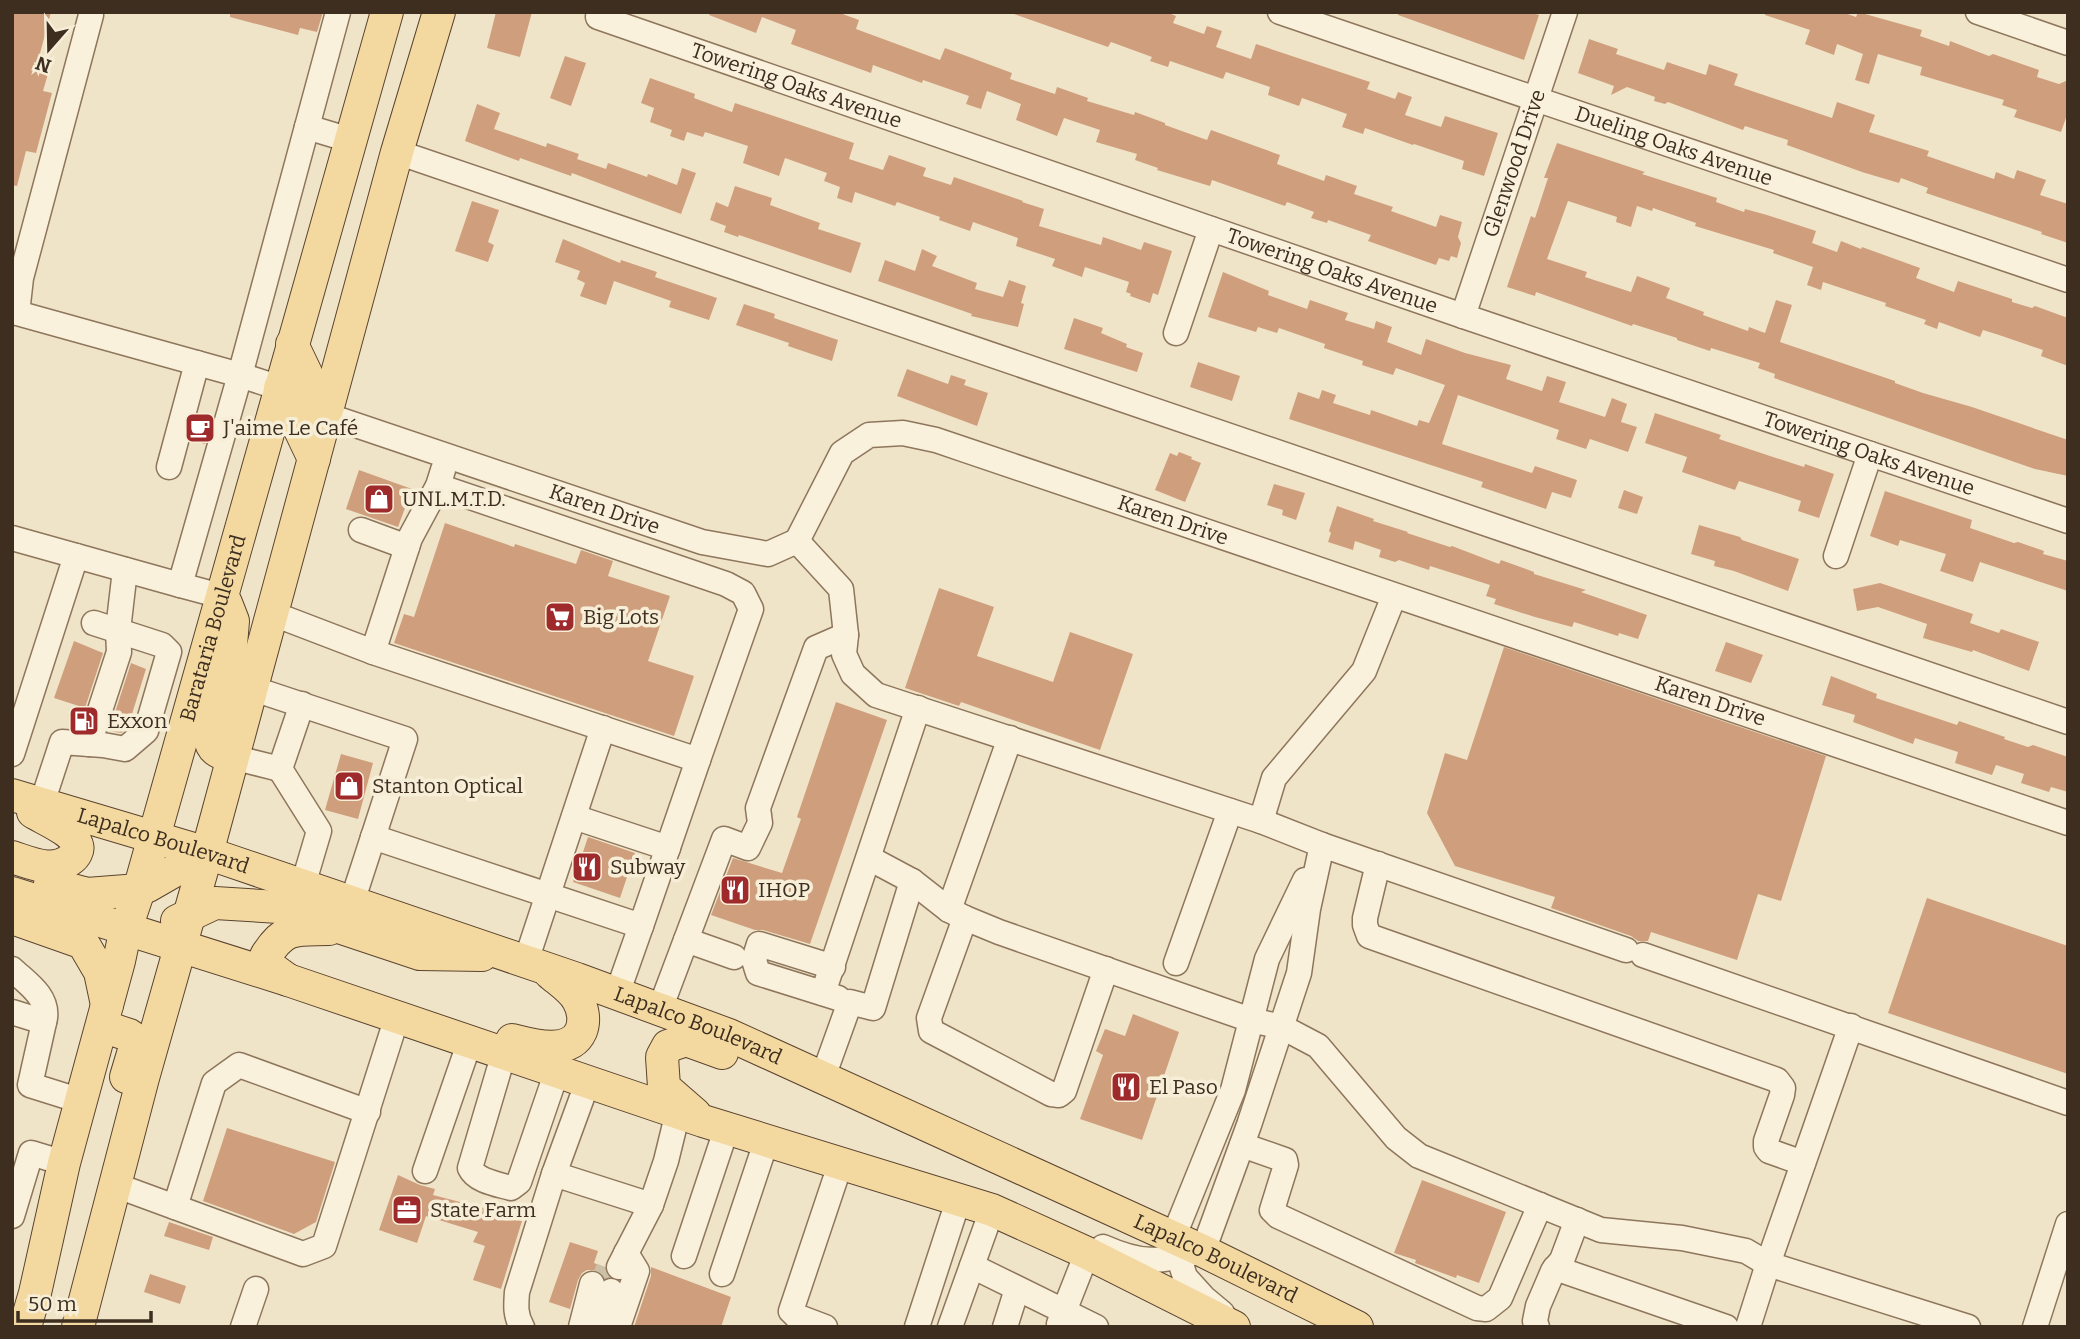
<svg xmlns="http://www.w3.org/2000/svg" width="2080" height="1339" font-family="Bitter,serif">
<rect width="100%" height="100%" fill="#f0e4c8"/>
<g fill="#cf9f7d">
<path d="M12 12H51L39 57 52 60 43 91 52 93 36 153 26 151 17 186 12 185Z"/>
<path d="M230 12H323L317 32 300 28 298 35 230 17Z"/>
<path d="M496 12H532L520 57 487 48Z"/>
<path d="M710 12H837L859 20 856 29 940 60 945 48 1012 73 1010 79 1055 94 1057 87 1088 98 1087 101 1134 115 1135 112 1165 123V125L1207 140 1211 130 1280 155 1277 164 1324 181 1326 175 1357 186 1354 194 1393 207 1391 211 1436 227 1440 215 1462 222 1458 237 1461 243 1457 258 1451 256 1449 261 1439 258 1436 265 1368 241 1371 235 1328 220 1327 223 1311 218 1314 212 1287 202 1285 206 1212 180 1210 186 1157 170 1158 168 1135 160 1137 154 1096 142 1100 130 1064 118 1057 136 1016 120 1021 104 987 91 981 109 966 104 969 96 923 80 922 83 873 65 871 73 791 44 796 30 762 17 756 33 709 15Z"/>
<path d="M1014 12H1166L1176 16 1173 23 1204 34 1207 26 1222 31 1216 47 1251 59 1256 44 1370 82 1367 89 1395 99 1398 92 1412 97 1405 115 1441 127 1445 116 1498 133 1484 176 1462 169 1464 161 1414 144 1413 145 1365 128 1363 134 1342 127 1347 114 1302 98 1299 106 1268 95 1270 87 1226 72 1223 79 1170 61 1168 67 1150 61 1152 57 1111 42 1108 47 1014 14Z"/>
<path d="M1399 12H1530L1539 15 1524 60 1398 15Z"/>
<path d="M1765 12H1842L1856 17 1858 12 1922 30 1920 36 1949 46 1950 41 1989 56 1993 54 2039 70 2037 77 2059 84 2068 80V112L2061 132 2014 117 2017 110 2002 105 2004 100 1920 75 1922 67 1878 54 1869 84 1855 80 1863 54 1837 44 1834 55 1805 44 1810 30 1765 15Z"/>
<path d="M1589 39 1618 49 1616 54 1664 70 1667 62 1706 75 1709 64 1738 74 1734 85 1832 118 1837 102 1875 115 1869 132 1929 151 1927 156 1994 179 1996 172 2014 179 2017 170 2046 180 2040 195 2068 204V243L2041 234 2042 232 1926 193 1928 188 1901 178 1899 183 1862 172 1787 145 1788 140 1745 126 1743 130 1668 102 1665 104 1654 101 1655 97 1627 87 1611 95 1614 86 1578 73Z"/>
<path d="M565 56 586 63 571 106 550 98Z"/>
<path d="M650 78 695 94 694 98 732 112 735 103 854 143 849 159 883 170 889 155 926 168 923 176 951 185 954 177 1023 201 1022 202 1044 209 1039 226 1101 245 1103 237 1141 250 1144 242 1172 251 1158 295 1153 293 1150 303 1130 296 1131 294 1126 292 1129 282 1085 267 1082 277 1052 266 1055 259 1016 246 1018 238 973 222 970 231 939 220 940 217 897 202 895 206 855 192 852 203 837 198 840 187 824 181 827 173 785 158 779 176 743 163 748 146 705 132 703 137 687 132 684 141 670 136 672 130 650 122 654 108 641 103Z"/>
<path d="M477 104 500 113 494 129 546 147 547 143 579 154 577 159 606 169 608 163 647 177 648 174 677 185 682 168 696 173 681 214 572 173 571 176 520 158 519 161 465 141Z"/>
<path d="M1557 143 1645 172 1642 174 1717 198 1716 202 1744 212 1745 209 1767 215 1816 231 1812 243 1837 252 1841 241 1861 249 1862 247 1920 268 1916 278 1954 292 1958 281 2012 299V302L2032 308 2035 306 2068 318V366L2041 356 2043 350 1999 335 1983 330 1980 337 1939 322 1937 329 1924 324 1926 320 1885 306 1886 303 1823 282 1821 290 1807 285 1813 267 1773 253 1774 250 1695 226 1696 223 1653 208 1652 211 1637 206 1631 227 1616 222 1617 217 1568 201 1547 259 1587 272 1585 277 1631 292 1637 276 1670 288 1666 298 1704 312 1703 315 1748 331 1749 327 1765 333 1776 300 1792 305 1780 342 1895 381V383L1923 393 1972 407 2068 440V476L2035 469 1774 378 1775 374 1758 368 1760 363 1711 348 1710 351 1677 340V338L1633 324 1632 326 1536 292 1535 296 1507 287 1531 216 1535 218 1548 178H1544Z"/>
<path d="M735 186 772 198 770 205 820 223 818 229 861 243 851 273 739 235 738 237 724 232 726 226 710 220 716 202 728 207Z"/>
<path d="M472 201 499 210 488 242 494 245 488 262 455 251Z"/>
<path d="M563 239 620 263 621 260 657 272 655 277 717 298 709 320 669 307 671 301 614 281 606 305 580 296 585 283 577 279 580 271 555 262Z"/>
<path d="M922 249 937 256 932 266 977 283 975 289 1003 297 1009 280 1026 286 1021 303 1024 304 1018 327 971 316 972 314 878 281 885 260 915 271Z"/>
<path d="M1223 272 1269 291 1268 295 1307 309 1310 300 1348 313 1345 320 1374 329 1376 321 1392 327 1387 342 1421 355 1426 339 1465 353 1511 365 1506 379 1542 391 1547 376 1566 382 1559 402 1605 417 1612 398 1627 404 1621 422 1637 427 1628 452 1590 439 1586 449 1556 439 1559 430 1458 395 1442 444 1532 473 1535 466 1577 480 1571 498 1552 492 1546 509 1481 487 1483 482 1289 419 1298 392 1319 399 1322 390 1336 395 1333 403 1370 415 1371 410 1417 426 1419 420 1429 423 1445 385 1396 368 1393 375 1362 365 1363 361 1324 348 1325 344 1279 328 1277 333 1258 327 1256 332 1208 317Z"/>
<path d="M744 304 775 314 774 318 838 340 832 361 788 346 789 343 736 325Z"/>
<path d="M1074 318 1103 328 1101 333 1127 344 1126 347 1143 353 1137 372 1064 349Z"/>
<path d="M1198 362 1240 376 1232 401 1190 387Z"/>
<path d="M907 369 948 384 951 375 966 380 964 385 988 393 977 426 897 396Z"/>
<path d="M1655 413 1721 435 1719 439 1770 456 1804 467 1805 464 1834 474 1819 518 1798 511 1801 501 1780 494 1739 481 1735 490 1682 472 1687 457 1645 443Z"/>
<path d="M198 415 212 419 205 444 192 440Z"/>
<path d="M1179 452 1192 457 1191 459 1201 463 1185 502 1155 490 1170 453 1177 456Z"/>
<path d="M359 470 412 489 398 527 346 509Z"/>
<path d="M1274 484 1305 493 1296 520 1282 515 1283 510 1267 505Z"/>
<path d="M1624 490 1643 497 1637 514 1618 508Z"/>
<path d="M1885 491 1972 520 1970 528 2014 543 2018 542 2044 551 2043 554 2068 561V591L1980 562 1973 582 1940 571 1946 554 1900 540 1898 546 1870 536Z"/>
<path d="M1337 506 1374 519 1373 521 1408 532 1407 533 1450 547 1452 546 1499 564 1501 560 1534 572V574L1586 590 1581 592 1647 615 1638 639 1619 633 1618 636 1574 622 1572 627 1535 617 1494 604 1496 599 1486 596 1490 585 1430 566 1429 570 1399 560 1395 562 1379 557 1381 550 1355 541 1353 550 1328 542 1331 533 1329 531Z"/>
<path d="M445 523 514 547 515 544 576 564 581 550 613 561 608 576 670 596 648 661 694 676 674 736 394 643 404 614 414 617Z"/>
<path d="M1699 525 1740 537 1742 540 1799 559 1788 591 1734 571 1714 566 1715 561 1691 554Z"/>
<path d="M1880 583 1973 614 1970 623 1999 633 2001 629 2039 642 2029 671 1973 650 1972 652 1923 638 1927 624 1878 607 1857 611 1853 589Z"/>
<path d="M939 588 994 607 977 656 1053 682 1070 632 1133 654 1100 750 961 702 959 706 905 688Z"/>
<path d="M74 641 103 653 85 708 54 698Z"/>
<path d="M1726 642 1763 655 1751 683 1715 671Z"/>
<path d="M1504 647 1826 756 1781 901 1758 894 1737 960 1651 932 1648 941H1638L1631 936 1551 908 1555 897 1455 866 1427 813 1445 753 1467 760Z"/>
<path d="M131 663 146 669 128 727 121 733 109 731Z"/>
<path d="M1831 676 1877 694 1876 698 1957 725 1959 721 2005 737 2004 739 2028 747 2033 745 2068 757V792L2051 787 2049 792 2021 783 2024 774 1996 765 1992 775 1955 763 1958 752 1915 738 1913 744 1853 722 1855 715 1822 705Z"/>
<path d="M836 702 887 720 810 944 763 930H755L711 915 733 858 782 873 801 819 797 817Z"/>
<path d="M341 754 373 763 358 819 325 810Z"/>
<path d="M588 837 635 853 620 898 573 882Z"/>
<path d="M1927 898 2068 946V1074L1888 1013Z"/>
<path d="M1133 1014 1179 1032 1142 1140 1080 1119 1103 1055 1096 1051 1105 1029 1125 1036Z"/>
<path d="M227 1128 335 1162 316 1222 294 1234 203 1201Z"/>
<path d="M398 1175 420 1185 435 1189 433 1195 487 1209 522 1221 501 1289 473 1280 485 1246 473 1242 478 1232 426 1216 417 1243 379 1230Z"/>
<path d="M1422 1180 1506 1212 1479 1283 1457 1275 1456 1278 1415 1263 1416 1260 1394 1253Z"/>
<path d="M169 1222 213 1237 209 1250 164 1236Z"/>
<path d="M570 1242 598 1251 594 1263 604 1267 608 1277 605 1278 602 1273 595 1270H587L582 1273 578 1280 570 1309 549 1302Z"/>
<path d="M651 1267 731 1297 721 1327H634L651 1276Z"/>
<path d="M150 1274 186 1286 180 1304 144 1292Z"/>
</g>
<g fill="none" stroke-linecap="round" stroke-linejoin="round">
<path stroke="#ccc0a6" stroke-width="24" stroke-dasharray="24 12" stroke-linecap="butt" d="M601 1287 608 1268"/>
<g stroke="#8d765c" stroke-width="27">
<g id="minor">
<path id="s1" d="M599 12 598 17 1463 316 2068 521"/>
<path id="s2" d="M1280 12 2068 280"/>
<path d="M1978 12 2068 43"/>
<path d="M91 15 21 278 17 313 240 375 280 388"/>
<path d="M307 127 350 140"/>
<path d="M397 152 2068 722"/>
<path id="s3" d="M1463 316 1565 12"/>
<path d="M1176 333 1211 229"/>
<path id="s4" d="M326 415 702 542 768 554 797 541 842 453 869 435 903 433 936 440C1313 568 1691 693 2068 823"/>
<path d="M169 467 197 363"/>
<path d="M361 530 407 547"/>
<path d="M12 538 180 585 240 375 338 12"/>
<path d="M797 541 841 589 846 635 844 654 853 674 876 695 1261 821 1322 845 1626 950"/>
<path d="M1836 556 1870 454"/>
<path d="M180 585 221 596"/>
<path d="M271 613 373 652 410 538 438 486 443 470"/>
<path d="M373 652 698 760 751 609 743 593 726 584 438 486"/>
<path d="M251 688 405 739 352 902"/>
<path d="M302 704 280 769 319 831 303 885"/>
<path d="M89 744 119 652 118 630 125 570"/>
<path d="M12 754 76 556"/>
<path d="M232 757 280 769"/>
<path d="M42 803 62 742 103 745 125 749 146 731 169 652 162 645 94 623"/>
<path d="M574 817 668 848"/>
<path d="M1261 821 1274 778 1364 671 1394 596"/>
<path d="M373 837 641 926 698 760"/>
<path d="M869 858 912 881 949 910 965 918 999 932 1251 1020 1282 1027 1318 1046 1396 1138 1419 1156 1601 1230 1682 1238 1746 1251 1768 1264 1968 1327"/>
<path d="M1378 864 1365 918V925L1369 936 1777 1080 1783 1088 1782 1095 1766 1141V1147L1769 1151 1803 1163"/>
<path d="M949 910 1010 738"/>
<path d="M965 918 929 1018 931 1031 1051 1094 1059 1095 1064 1091 1106 969"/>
<path d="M686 940 734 957"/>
<path d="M1643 955 2068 1103"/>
<path d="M526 961 603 728"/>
<path d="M1176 963 1230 811"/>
<path d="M833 967 759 944 754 960 758 973 838 998"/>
<path d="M12 969C27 983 48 996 45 1018L30 1085 81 1101"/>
<path d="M823 993 918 708"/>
<path d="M617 994 641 926"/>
<path d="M660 1009 724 839 748 848 760 823 758 808 816 648 846 635"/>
<path d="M12 1012 44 1022"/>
<path d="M504 1053 470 1168C476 1181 497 1184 511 1188L519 1182 557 1071"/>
<path d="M823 1077 850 1002 873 1008 912 881"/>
<path d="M588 1081 554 1174 651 1205 666 1161 678 1112"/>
<path d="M1242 1145 1285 1160 1286 1165 1272 1210 1278 1216 1477 1308 1486 1309 1500 1298 1540 1205"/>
<path d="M425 1171 470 1041"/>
<path d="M115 1185 303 1254 324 1246 397 1017"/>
<path d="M175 1207 214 1083 239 1065 368 1112"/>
<path d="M12 1216 31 1153 64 1163"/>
<path d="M1103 1247C1146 1266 1159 1261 1203 1251L1249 1125 1299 973 1308 909 1322 845"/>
<path d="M684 1256 727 1127"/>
<path d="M972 1266 1096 1327"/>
<path d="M619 1267 651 1205"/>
<path d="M1555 1268 1726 1327"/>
<path d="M722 1274 767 1139"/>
<path d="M1222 1313 1204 1298 1185 1277 1173 1238 1233 1090 1267 959 1305 880"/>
<path d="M1059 1324 1087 1253"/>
<path d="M243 1327 256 1289"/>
<path d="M522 1327C515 1315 516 1305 517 1292L554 1174"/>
<path d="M581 1327 592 1284"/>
<path d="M598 1327 611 1291"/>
<path d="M615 1327 620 1321 637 1271 626 1253"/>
<path d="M825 1327 796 1316 791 1311 841 1162"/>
<path d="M917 1327 959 1198 973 1201"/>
<path d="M950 1327 992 1210"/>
<path d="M1005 1327 1017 1289"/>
<path d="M1537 1327 1535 1321 1538 1306 1553 1271 1562 1260 1577 1220"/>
<path d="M1748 1327 1768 1264 1851 1026"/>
<path d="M2035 1327 2068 1224"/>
</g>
</g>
<g stroke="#5b4430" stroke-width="34">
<g id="major">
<path d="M292 344 326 415"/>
<path d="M280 388 314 459"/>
<path d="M226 603 233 621 231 645 210 737C211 751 220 753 232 757"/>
<path id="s5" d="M12 795 207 853 577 979 729 1035 1203 1251 1357 1327"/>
<path d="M12 857C31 863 53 874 71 859 75 856 79 850 77 845 74 831 44 819 33 812"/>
<path d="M50 884 87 894 139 890 148 886 188 863 210 842"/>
<path d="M12 893 288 980 703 1121 992 1210 1087 1253 1234 1327"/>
<path d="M12 918 83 943 100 972 107 1005"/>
<path d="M177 921 215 903 279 907 420 954 482 955"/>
<path d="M288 980 270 967 266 956C285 925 297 930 329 929"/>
<path d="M102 1026 129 1035 135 1039V1047L126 1077"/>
<path d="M512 1040C532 1045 570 1056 581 1031 585 1021 583 1009 578 1000 572 989 559 981 550 973"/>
<path d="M695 1114 664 1087 662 1057 668 1046 686 1040 722 1053"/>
<path id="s6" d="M25 1327 35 1293 64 1163 119 961 126 928 139 890 387 12"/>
<path d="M78 1327 143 1078 210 842 397 152 439 12"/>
</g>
</g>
<use href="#minor" stroke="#faf1dc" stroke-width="24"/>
<use href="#major" stroke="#f3d9a0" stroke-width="32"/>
</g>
<defs>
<g id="cafe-square" transform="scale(1.575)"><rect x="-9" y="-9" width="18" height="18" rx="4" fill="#9e2a2b" stroke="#f7eed8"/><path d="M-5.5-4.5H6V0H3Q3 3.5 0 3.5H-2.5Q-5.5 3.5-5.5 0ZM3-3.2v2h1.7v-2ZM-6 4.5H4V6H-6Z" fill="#fff"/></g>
<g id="shop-square" transform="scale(1.575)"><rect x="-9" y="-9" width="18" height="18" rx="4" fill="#9e2a2b" stroke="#f7eed8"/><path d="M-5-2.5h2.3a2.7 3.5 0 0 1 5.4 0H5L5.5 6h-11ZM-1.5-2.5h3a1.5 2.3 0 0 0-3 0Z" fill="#fff"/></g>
<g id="supermarket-square" transform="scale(1.575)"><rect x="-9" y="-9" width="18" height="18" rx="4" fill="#9e2a2b" stroke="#f7eed8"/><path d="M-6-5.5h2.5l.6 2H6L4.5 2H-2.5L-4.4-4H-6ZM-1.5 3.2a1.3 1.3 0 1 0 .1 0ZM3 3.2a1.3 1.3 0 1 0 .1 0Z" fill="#fff"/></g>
<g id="fuel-square" transform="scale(1.575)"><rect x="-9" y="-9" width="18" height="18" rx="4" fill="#9e2a2b" stroke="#f7eed8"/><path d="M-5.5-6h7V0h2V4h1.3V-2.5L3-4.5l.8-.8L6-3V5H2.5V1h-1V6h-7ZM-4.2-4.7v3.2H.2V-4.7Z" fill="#fff"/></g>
<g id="restaurant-square" transform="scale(1.575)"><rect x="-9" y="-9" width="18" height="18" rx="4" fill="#9e2a2b" stroke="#f7eed8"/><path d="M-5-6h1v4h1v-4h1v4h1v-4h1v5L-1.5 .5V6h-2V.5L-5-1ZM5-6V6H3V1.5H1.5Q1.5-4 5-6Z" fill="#fff"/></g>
<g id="office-square" transform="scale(1.575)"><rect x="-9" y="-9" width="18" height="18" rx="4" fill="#9e2a2b" stroke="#f7eed8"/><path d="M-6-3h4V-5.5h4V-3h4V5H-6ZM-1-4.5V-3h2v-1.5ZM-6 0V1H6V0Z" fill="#fff"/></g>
</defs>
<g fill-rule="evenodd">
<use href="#cafe-square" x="200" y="428"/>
<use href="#shop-square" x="379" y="499"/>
<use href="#supermarket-square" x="560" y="617"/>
<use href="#fuel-square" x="84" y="721"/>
<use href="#shop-square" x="349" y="786"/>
<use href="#restaurant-square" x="587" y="867"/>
<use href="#restaurant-square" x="735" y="890"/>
<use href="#restaurant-square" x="1126" y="1087"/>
<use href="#office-square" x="407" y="1210"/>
</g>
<g text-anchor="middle" stroke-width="7" stroke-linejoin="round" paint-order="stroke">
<g font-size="21" fill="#3d2e20" stroke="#f7eed8">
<text dy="7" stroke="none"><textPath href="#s1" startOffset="215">Towering Oaks Avenue</textPath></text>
<text dy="7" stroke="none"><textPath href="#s2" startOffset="416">Dueling Oaks Avenue</textPath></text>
<text dy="7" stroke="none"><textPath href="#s3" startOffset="161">Glenwood Drive</textPath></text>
<text dy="7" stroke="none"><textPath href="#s1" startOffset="782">Towering Oaks Avenue</textPath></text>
<text dy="7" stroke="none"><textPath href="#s1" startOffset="1349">Towering Oaks Avenue</textPath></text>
<text dy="7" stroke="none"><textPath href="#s4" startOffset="294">Karen Drive</textPath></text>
<text dy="7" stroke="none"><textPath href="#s4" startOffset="945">Karen Drive</textPath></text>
<text dy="7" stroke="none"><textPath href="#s6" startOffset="724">Barataria Boulevard</textPath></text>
<text dy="7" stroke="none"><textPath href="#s4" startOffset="1512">Karen Drive</textPath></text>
<text dy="7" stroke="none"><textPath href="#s5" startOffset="158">Lapalco Boulevard</textPath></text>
<text dy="7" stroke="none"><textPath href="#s5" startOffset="724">Lapalco Boulevard</textPath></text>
<text dy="7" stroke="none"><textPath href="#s5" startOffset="1292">Lapalco Boulevard</textPath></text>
</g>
<g font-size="21" fill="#3d2e20" stroke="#f7eed8" text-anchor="start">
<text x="223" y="435">J'aime Le Café</text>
<text x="402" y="506">UNL.M.T.D.</text>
<text x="583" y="624">Big Lots</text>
<text x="107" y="728">Exxon</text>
<text x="372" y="793">Stanton Optical</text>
<text x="610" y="874">Subway</text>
<text x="758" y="897">IHOP</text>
<text x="1149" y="1094">El Paso</text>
<text x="430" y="1217">State Farm</text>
</g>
</g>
<rect width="2080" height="1339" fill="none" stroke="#3d2e20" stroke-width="28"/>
<g transform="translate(49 49) rotate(200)" stroke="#f7eed8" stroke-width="5" paint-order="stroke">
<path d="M0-5L12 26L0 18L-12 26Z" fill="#3d2e20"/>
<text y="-10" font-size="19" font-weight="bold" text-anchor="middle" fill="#3d2e20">N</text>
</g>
<path d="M18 1311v10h133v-10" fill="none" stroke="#3d2e20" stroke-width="3.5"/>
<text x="28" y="1311" font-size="21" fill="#3d2e20" stroke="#f7eed8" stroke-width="5" paint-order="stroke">50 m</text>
</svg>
